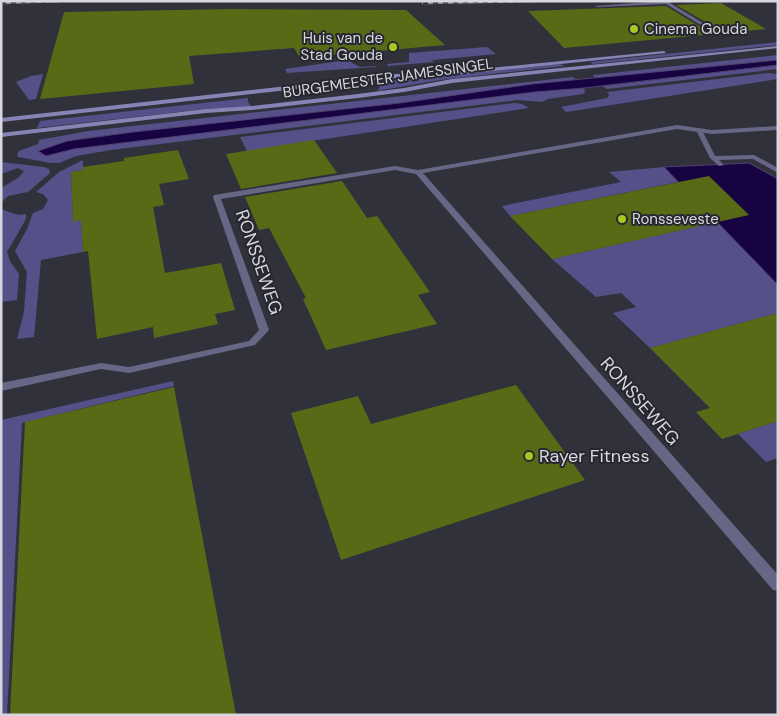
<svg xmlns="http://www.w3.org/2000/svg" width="779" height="716" font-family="'DM Sans',sans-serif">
<rect width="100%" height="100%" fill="#31313b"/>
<g fill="#565089">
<path d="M778 42V45L593 64 590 62Z"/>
<path d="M487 47 496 54 432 60 434 62 388 66 387 64 409 62V53Z"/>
<path d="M778 55V60L595 78 593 75Z"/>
<path d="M347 60 360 67 375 66 376 67 287 73 285 69Z"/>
<path d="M560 64 564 66 440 80 377 91 380 87 374 81 429 78Z"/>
<path d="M778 65V69L607 89 602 86Z"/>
<path d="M768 73 777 74 778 79 566 112 561 107 607 98 609 95 607 92Z"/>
<path d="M43 74 36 99 29 100 16 82 31 76Z"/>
<path d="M573 77 577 80 532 84 400 103 84 138 67 141 38 151 46 156 74 149 535 92 584 88 585 92 583 94 548 99 542 102 518 100 111 150 76 156 59 163H51L18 157 17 154 19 151 38 144 39 140 88 131Z"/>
<path d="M248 98V102L252 107 205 109 37 128 40 121Z"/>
<path d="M515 103 522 104 529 108 272 147 248 153 240 137Z"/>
<path d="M83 160V170L71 172 73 221 81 220 83 252 41 260 34 337 17 339 24 312 27 272 15 251 27 229 33 213 43 209 48 200 43 194 36 192 59 172Z"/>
<path d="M1 162 44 167 49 169 50 173 28 192 8 196 1 203V188L18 178 24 171 18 168 1 174Z"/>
<path d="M664 167 678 182 510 216 502 206 621 182 609 172Z"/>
<path d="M1 209 18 215 26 214V219L7 252 10 261 19 274 17 300 1 302Z"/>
<path d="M717 222 778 284V313L650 348 613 313 636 307 621 293 596 297 552 259Z"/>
<path d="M173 381 174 386 22 423 7 715H1V420Z"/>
<path d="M778 421V458L766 462 738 434Z"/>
</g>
<g fill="#170242" stroke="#514270">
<path d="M778 60V65L584 88 535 92 74 149 46 156 38 151 67 141 133 132 400 103 532 84Z"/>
<path d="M749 163 778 179V285L664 167Z"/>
</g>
<g fill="#596a17">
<path d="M721 3 766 29 564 48 528 11 666 6 704 29 710 27 709 24 676 5Z"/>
<path d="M232 9 406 10 445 45 300 58 294 48 189 56 194 84 40 99 64 12Z"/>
<path d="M314 140 337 173 241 189 226 154Z"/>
<path d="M178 150 189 179 159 184 164 205 153 207 165 273 221 263 235 310 215 314 218 324 154 338 153 327 97 339 88 251 83 252 81 220 73 222 71 172 83 170V167L124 161V158Z"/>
<path d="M709 176 749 215 552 259 510 216Z"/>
<path d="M342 181 367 218 377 216 430 292 418 295 437 324 326 350 303 299 306 298 269 228 259 230 245 197Z"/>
<path d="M778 313V421L722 439 696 412 710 408 650 348Z"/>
<path d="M516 385 585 480 341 560 291 413 358 396 371 424Z"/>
<path d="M174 387 236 715H10L25 422Z"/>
</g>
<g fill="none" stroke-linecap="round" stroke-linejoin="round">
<path fill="#686685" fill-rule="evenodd" d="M663 1H678L670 3 708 26 704 27 666 4 597 7 595 6Z"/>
<path fill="#686685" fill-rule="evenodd" d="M699 128 702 130 715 156 754 155 778 168V173L753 159 719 160 724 165 719 166 710 158 696 130Z"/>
<path fill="#686685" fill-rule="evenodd" d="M677 125 712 130 778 126V130L712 134 677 129 423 173 778 575V591L773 590 416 174 395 170 221 199 269 330 255 345 129 373 101 369 1 391V383L101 363 129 367 249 341 259 330 213 197 214 195 395 166 418 170Z"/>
<g fill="#8783b4" fill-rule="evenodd">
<path d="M778 46V48L452 83 404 92 358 98 252 110 206 113 1 137V133L206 109 252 106 358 94 404 88 452 79Z"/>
<path d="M664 51 666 53 427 78H396L1 122V118L396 74H427Z"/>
</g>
<g stroke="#929299" stroke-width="2.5">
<g id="rail">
<path d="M1 3 59 1"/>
<path d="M423 3 536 1"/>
</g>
</g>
<use href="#rail" stroke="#272731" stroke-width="2" stroke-dasharray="5" stroke-linecap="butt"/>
</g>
<g fill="#a7c81f" stroke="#272731" stroke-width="2">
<circle cx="634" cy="29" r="5"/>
<circle cx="393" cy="47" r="5"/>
<circle cx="622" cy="219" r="5"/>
<circle cx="529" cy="456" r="5"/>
</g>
<g text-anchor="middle" stroke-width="4" stroke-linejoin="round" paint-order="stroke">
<g font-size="15" fill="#d7d7dd" stroke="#272731" text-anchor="start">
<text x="644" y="34">Cinema Gouda</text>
<text x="383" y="43" text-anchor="end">Huis van de<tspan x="383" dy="17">Stad Gouda</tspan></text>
<text x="632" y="224">Ronsseveste</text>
</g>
<g font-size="15" fill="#d7d7dd" stroke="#272731">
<text transform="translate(388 78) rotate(-8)" y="5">BURGEMEESTER JAMESSINGEL</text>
</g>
<g font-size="18" fill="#d7d7dd" stroke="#272731">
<text transform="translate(259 262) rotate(71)" y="6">RONSSEWEG</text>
<text transform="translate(640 401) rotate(49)" y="6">RONSSEWEG</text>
</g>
<g font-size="18" fill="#d7d7dd" stroke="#272731" text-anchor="start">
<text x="539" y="462">Rayer Fitness</text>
</g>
</g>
<rect width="779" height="716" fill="none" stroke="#d7d7dd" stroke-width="5"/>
</svg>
